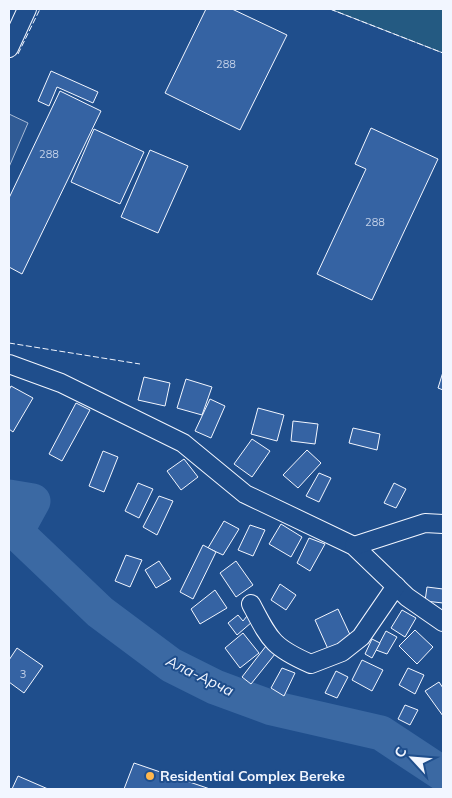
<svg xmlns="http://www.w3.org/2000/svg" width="452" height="798" font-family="Mulish,sans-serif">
<rect width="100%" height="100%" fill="#1f4e8c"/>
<path fill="#245a82" stroke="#a8bbd7" d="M330 9H443V53Z"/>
<path fill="#305b95" stroke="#a8bbd7" d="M9 114 28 123 9 167Z"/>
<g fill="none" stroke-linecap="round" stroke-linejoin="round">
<path stroke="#3b69a3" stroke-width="35" d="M9 497 33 501 16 532 100 612 171 665 215 687 272 708 381 733 443 774"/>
</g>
<g fill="#3563a3" stroke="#f2f6ff">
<path d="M206 9H232L287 35 240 130 165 93Z"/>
<path d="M51 71 98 92 93 103 57 87 49 106 38 101Z"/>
<path d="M60 91 101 111 22 274 9 267V198Z"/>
<path d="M371 128 438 159 372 300 317 274 366 169 355 164Z"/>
<path d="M94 129 144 152 120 204 71 182Z"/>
<path d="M150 150 188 166 158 233 121 217Z"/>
<path d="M443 372V390L438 388Z"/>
<path d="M144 377 170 383 165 406 138 400Z"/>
<path d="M186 379 212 387 202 415 177 408Z"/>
<path d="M11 386 33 398 13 432 9 429V390Z"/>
<path d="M210 399 225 406 211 438 195 431Z"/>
<path d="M76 403 90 410 62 461 49 454Z"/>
<path d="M258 408 284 415 277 441 251 434Z"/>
<path d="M293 421 318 424 315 444 291 441Z"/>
<path d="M353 428 380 434 377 450 349 443Z"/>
<path d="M252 439 270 451 252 477 234 464Z"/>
<path d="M307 450 321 463 298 488 283 475Z"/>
<path d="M103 451 118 457 104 492 89 486Z"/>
<path d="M184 459 198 477 181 490 167 471Z"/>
<path d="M319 473 331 478 319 502 306 496Z"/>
<path d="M138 483 153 489 139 518 125 511Z"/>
<path d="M394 483 406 489 396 508 384 503Z"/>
<path d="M159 496 173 501 157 535 143 527Z"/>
<path d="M224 521 239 529 223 555 208 548Z"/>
<path d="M281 524 302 537 291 557 269 544Z"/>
<path d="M250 525 265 530 253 556 238 550Z"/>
<path d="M309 538 325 544 310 571 297 563Z"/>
<path d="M203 545 216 552 193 599 180 592Z"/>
<path d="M126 555 142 560 130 587 115 581Z"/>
<path d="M159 561 171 579 156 588 145 570Z"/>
<path d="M236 561 253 585 236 597 220 573Z"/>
<path d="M280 584 296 595 286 610 271 600Z"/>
<path d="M427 587 443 589V603L425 601Z"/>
<path d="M215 590 227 608 200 624 191 609Z"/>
<path d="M338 609 352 639 328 649 315 620Z"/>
<path d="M402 610 416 618 405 637 391 628Z"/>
<path d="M238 615 243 621 247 616 252 622 237 635 228 623Z"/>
<path d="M415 630 433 647 417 664 399 646Z"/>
<path d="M386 631 397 637 387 654 376 650Z"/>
<path d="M243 633 259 653 240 668 225 648Z"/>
<path d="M372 639 380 643 372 658 365 654Z"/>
<path d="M266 646 275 654 251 684 242 677Z"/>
<path d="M17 648 43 666 24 693 9 682V660Z"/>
<path d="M362 660 383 670 372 691 352 680Z"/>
<path d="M282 668 295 673 284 696 271 688Z"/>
<path d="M408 668 424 675 415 694 399 685Z"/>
<path d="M336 671 348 677 337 698 325 693Z"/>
<path d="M439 682 443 688V716L425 691Z"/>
<path d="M405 705 418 710 410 725 398 719Z"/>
<path d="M134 763 210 789H124Z"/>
<path d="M18 776 48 789H12Z"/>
</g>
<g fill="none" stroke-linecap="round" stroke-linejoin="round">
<g stroke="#f2f6ff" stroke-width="20">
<g id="minor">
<path d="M9 48 27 9"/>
<path d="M9 364 61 383 183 443 245 494 354 546 407 597 443 622"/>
<path d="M354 546 425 523 443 524"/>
<path d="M251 604C270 640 272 647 311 664L342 652 361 637 396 586"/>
</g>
</g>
<use href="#minor" stroke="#1f4e8c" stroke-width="18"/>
<g stroke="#f2f6ff" stroke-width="1" stroke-dasharray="6 2.5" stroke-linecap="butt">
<path d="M330 9 443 53"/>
<path d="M18 54 40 9"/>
<path d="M9 343 140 364"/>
</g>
</g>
<circle fill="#ffb74d" stroke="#1f4e8c" stroke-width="2" cx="150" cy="776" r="5"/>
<g text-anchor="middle" stroke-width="4" stroke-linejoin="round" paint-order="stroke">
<g font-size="11" fill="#c3d1e8">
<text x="226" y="68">288</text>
<text x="49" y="158">288</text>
<text x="375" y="226">288</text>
<text x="23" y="678">3</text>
</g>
<g font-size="14" font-weight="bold" fill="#f2f6ff" stroke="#1f4e8c" text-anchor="start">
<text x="160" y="781">Residential Complex Bereke</text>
</g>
<g font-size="15" font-style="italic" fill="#f2f6ff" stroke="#1f4e8c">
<text transform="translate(200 676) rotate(26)" y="5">Ала-Арча</text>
</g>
</g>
<rect width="452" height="798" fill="none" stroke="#f2f6ff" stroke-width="20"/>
<g transform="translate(412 758) rotate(296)" stroke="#1f4e8c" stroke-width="4" paint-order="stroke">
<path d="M0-4L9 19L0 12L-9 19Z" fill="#f2f6ff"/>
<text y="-8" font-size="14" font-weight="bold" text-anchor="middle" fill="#f2f6ff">С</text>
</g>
</svg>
